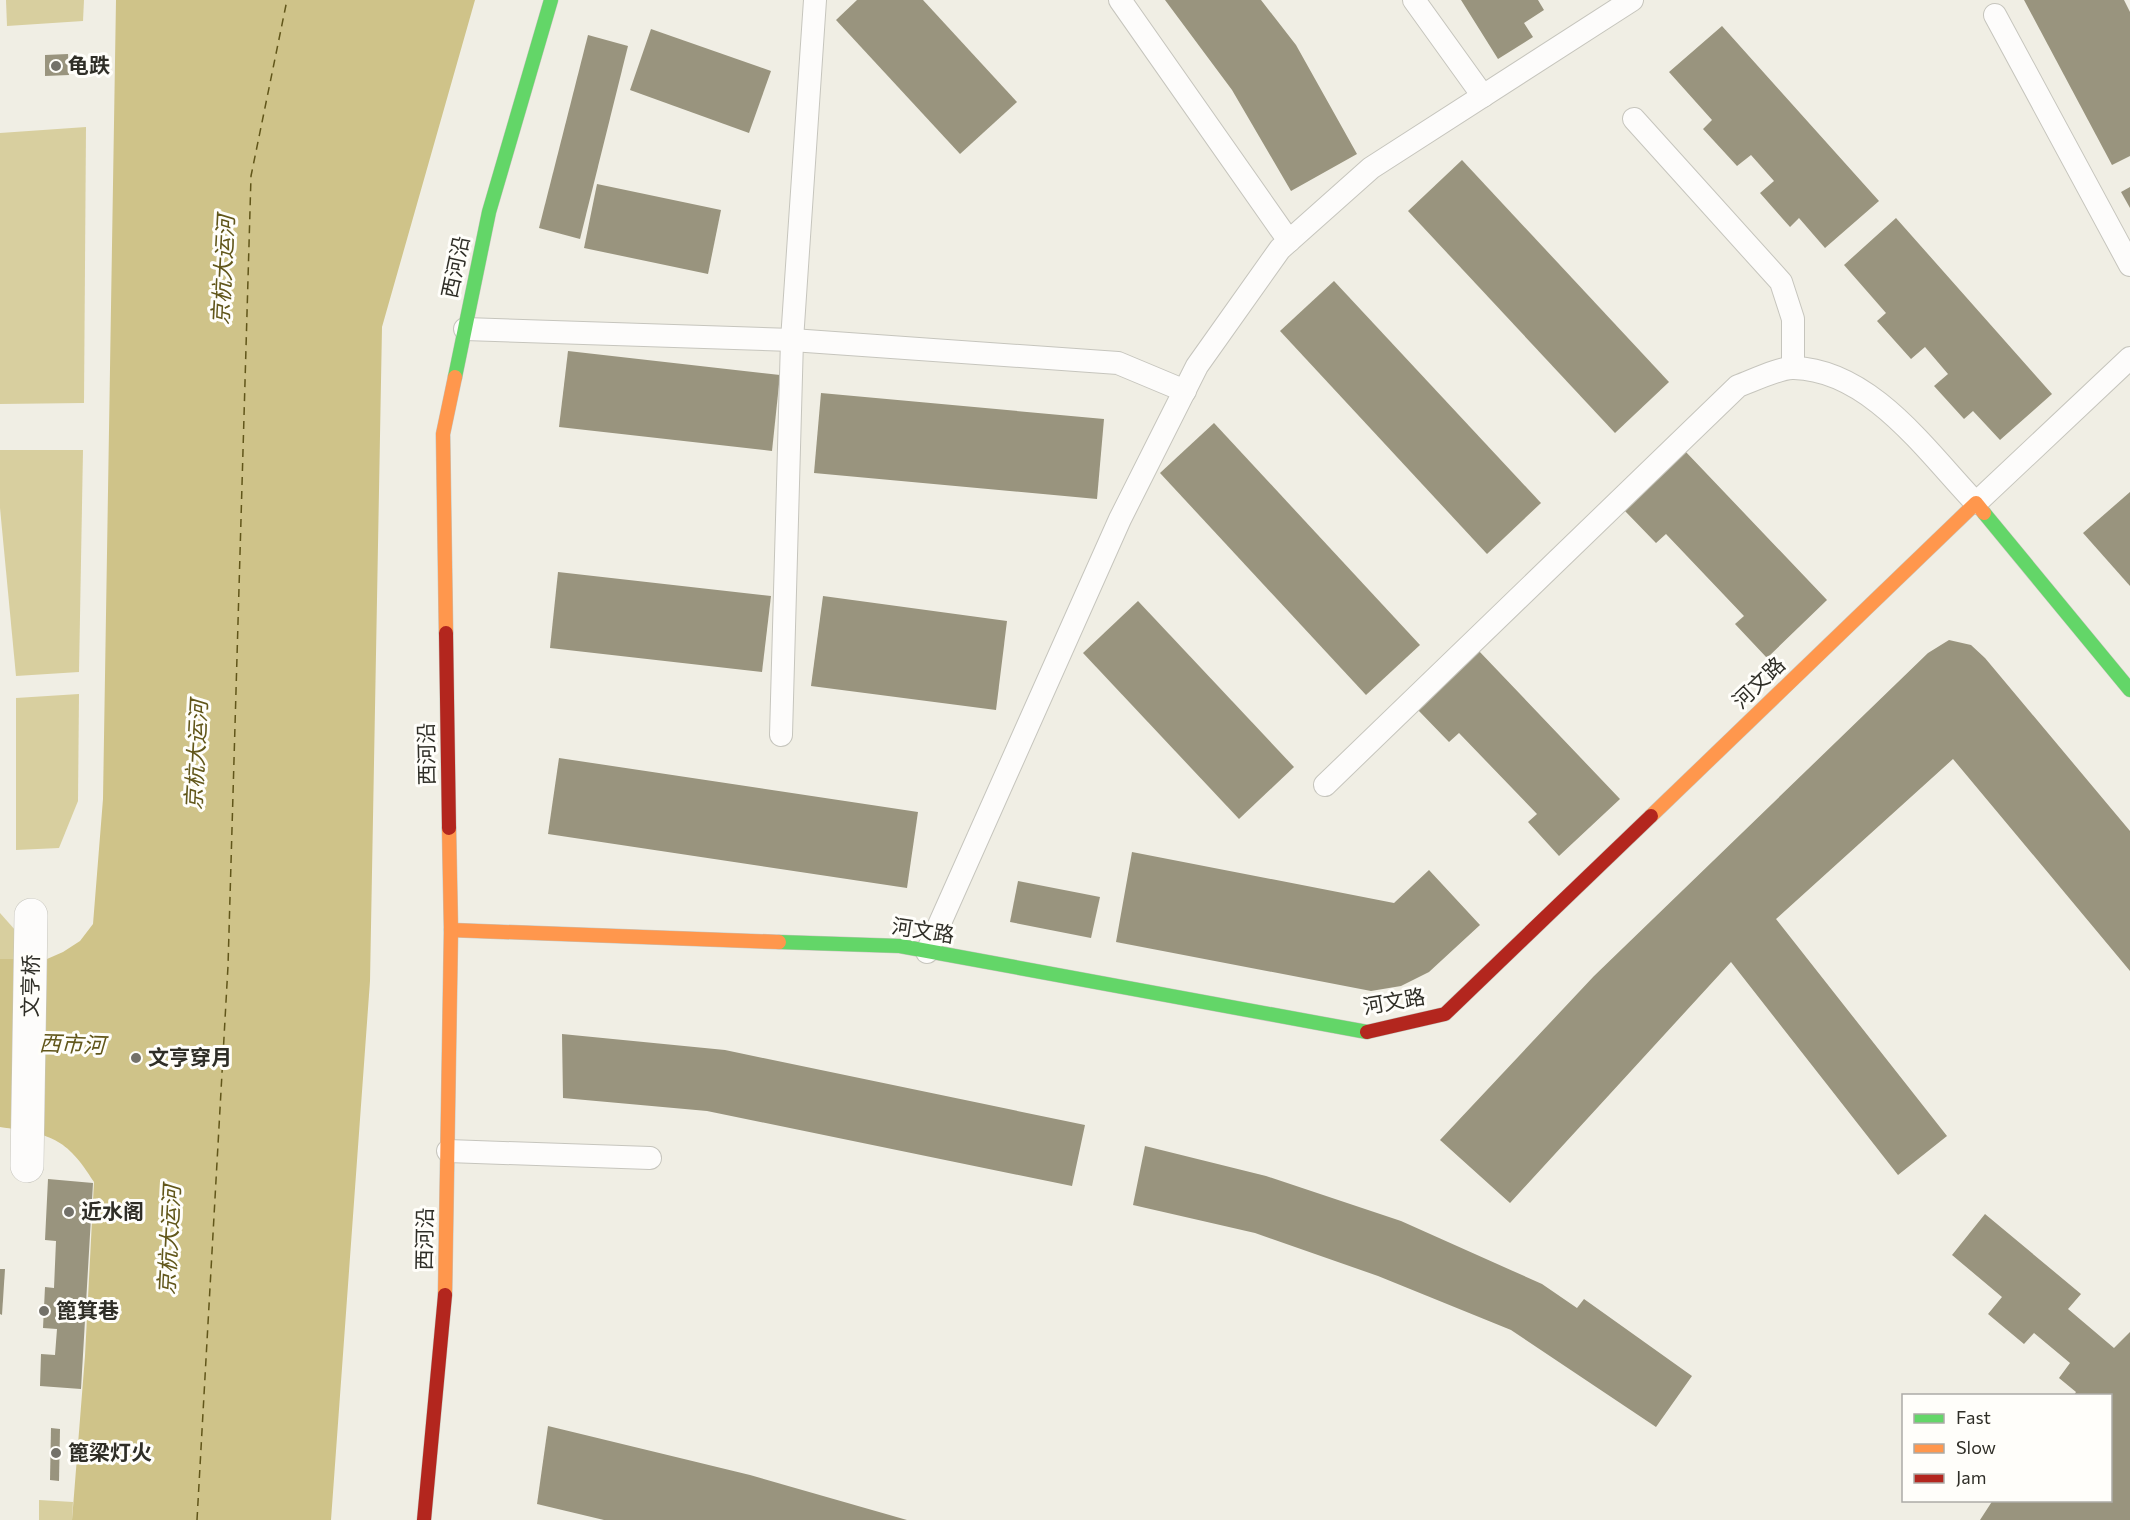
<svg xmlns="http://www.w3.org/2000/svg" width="2130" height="1520" font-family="Commissioner,'Noto Sans SC',sans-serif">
<rect width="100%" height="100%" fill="#f0eee4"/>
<g fill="#d8cf9f">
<path d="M6 0H84L83 21 7 26Z"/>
<path d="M86 127 84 403 0 404V133Z"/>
<path d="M0 450H83L79 672 16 676 0 508Z"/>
<path d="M79 694 78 801 59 848 16 850V698Z"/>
<path d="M0 913 16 931 17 959H0Z"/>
<path d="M39 1500 73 1502 72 1520H39Z"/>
</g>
<path fill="#cfc389" d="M116 0H475L382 327 370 981 331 1520H72L85 1356 94 1182C66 1137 50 1134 0 1127V959H47L63 952 80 941 93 924 103 799Z"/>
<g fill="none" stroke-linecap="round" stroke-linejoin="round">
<path stroke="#61561a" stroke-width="1.5" stroke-dasharray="8 6" stroke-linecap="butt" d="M197 1520 228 966 251 176 287 0"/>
</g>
<g fill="#99947e">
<path d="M857 0H923L1017 102 960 154 836 20Z"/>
<path d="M1165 0H1261L1296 45 1357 154 1291 191 1232 90Z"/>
<path d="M1461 0H1538L1544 10 1524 23 1533 37 1498 59Z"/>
<path d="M2024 0H2124L2130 12V156L2112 165Z"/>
<path d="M1722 26 1879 201 1825 248 1799 218 1790 227 1760 193 1774 181 1751 155 1737 166 1703 129 1712 120 1669 72Z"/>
<path d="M651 29 771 71 749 133 630 90Z"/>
<path d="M588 35 628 46 580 239 539 228Z"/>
<path d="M68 54 69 75 45 76V55Z"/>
<path d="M1462 160 1669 382 1615 433 1408 211Z"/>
<path d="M597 184 721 210 708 274 584 248Z"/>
<path d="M2130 187V208L2121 192Z"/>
<path d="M1896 218 2052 394 2000 440 1973 411 1964 419 1934 386 1948 374 1925 347 1911 359 1877 321 1886 313 1844 265Z"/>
<path d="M1334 281 1541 503 1487 554 1280 331Z"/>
<path d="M568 351 780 375 772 451 559 427Z"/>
<path d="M821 393 1104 419 1097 499 814 473Z"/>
<path d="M1214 423 1420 645 1366 695 1160 473Z"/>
<path d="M1685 451 1827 600 1767 658 1735 624 1744 616 1666 534 1656 543 1624 510Z"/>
<path d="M2130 492V586L2083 533Z"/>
<path d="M558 572 771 596 762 672 550 648Z"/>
<path d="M823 596 1007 621 996 710 811 686Z"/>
<path d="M1138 601 1294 767 1239 819 1083 653Z"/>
<path d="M1949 640 1971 645 1985 658 2130 831V971L1953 759 1776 919 1947 1136 1898 1175 1731 962 1510 1203 1440 1140 1594 976 1928 653Z"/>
<path d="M1478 650 1620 799 1559 856 1528 822 1537 814 1459 733 1449 742 1417 709Z"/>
<path d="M559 758 918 812 907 888 548 834Z"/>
<path d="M1132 852 1394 903 1429 870 1480 925 1429 972 1401 986 1371 991 1116 942Z"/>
<path d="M1018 881 1100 897 1091 938 1010 922Z"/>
<path d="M562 1034 725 1050 1085 1125 1072 1186 707 1111 563 1098Z"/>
<path d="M1145 1146 1266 1176 1401 1221 1542 1284 1577 1308 1584 1299 1692 1376 1656 1427 1511 1330 1378 1276 1255 1233 1133 1205Z"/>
<path d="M48 1179 93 1183 81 1389 40 1386 41 1354 55 1355 57 1329 43 1328 45 1287 54 1288 56 1241 45 1240Z"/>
<path d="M1985 1214 2081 1294 2068 1309 2114 1348 2130 1332V1520H1980L1993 1500H2110V1395H2074L2076 1392 2059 1378 2070 1363 2034 1333 2024 1344 1988 1314 2002 1297 1952 1255Z"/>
<path d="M0 1269H5L2 1315 0 1314Z"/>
<path d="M548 1426 750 1475 907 1520H604L537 1504Z"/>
<path d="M51 1428 60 1429 59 1481 50 1480Z"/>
</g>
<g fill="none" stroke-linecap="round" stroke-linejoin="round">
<g stroke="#c6c5bd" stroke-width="24">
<g id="lane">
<path d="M1120 0 1289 241"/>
<path d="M1414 0 1483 96"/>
<path d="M1995 15 2130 265"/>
<path d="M1634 119 1781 282 1793 319V367"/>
<path d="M465 329 792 340 1118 363 1185 391"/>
<path d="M781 735 792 340 815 0"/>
<path d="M1325 785 1738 386C1752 381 1781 367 1794 368 1871 370 1927 452 1976 503L2130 358"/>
<path d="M927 952 1120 519 1197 366 1280 249 1371 168 1632 0"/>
<path d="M448 1151 650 1158"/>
</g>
</g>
<g stroke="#c6c5bd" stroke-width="34">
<path id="street" d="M27 1166 31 915"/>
</g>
<g stroke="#c6c5bd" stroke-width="15">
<g id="fast">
<path d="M455 377 489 212 551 0"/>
<path d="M1984 513 2130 690"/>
<path d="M779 942 900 946 1367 1032"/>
</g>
</g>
<g stroke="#c6c5bd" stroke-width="15">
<g id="slow">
<path d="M446 633 443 434 455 377"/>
<path d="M1651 816 1976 503 1984 513"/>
<path d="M451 930 779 942"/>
<path d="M445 1295 451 930 449 828"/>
</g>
</g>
<g stroke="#c6c5bd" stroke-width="15">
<g id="jam">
<path d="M446 633 449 828"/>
<path d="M1367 1032 1445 1014 1651 816"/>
<path d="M424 1520 445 1295"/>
</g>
</g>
<use href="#lane" stroke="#fdfcfb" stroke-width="22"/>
<use href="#street" stroke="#fdfcfb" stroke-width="33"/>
<use href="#fast" stroke="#63d668" stroke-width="14"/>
<use href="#slow" stroke="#ff974d" stroke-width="14"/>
<use href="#jam" stroke="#b3261e" stroke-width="14"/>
</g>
<g fill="#737169" stroke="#fffefa" stroke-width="2">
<circle cx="56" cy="66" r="6"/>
<circle cx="136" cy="1058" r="6"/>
<circle cx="69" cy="1212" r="6"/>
<circle cx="44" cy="1311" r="6"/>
<circle cx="56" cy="1453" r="6"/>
</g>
<g text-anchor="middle" stroke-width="6" stroke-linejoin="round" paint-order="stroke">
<g font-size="21" font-weight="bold" fill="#2f2e27" stroke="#fffefa" text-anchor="start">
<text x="68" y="73">龟跌</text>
<text x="148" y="1065">文亨穿月</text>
<text x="81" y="1219">近水阁</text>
<text x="56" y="1318">篦箕巷</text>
<text x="68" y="1460">篦梁灯火</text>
</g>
<g font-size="21" fill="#2f2e27" stroke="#fffefa">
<text transform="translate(456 267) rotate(-78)" y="7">西河沿</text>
<text transform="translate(1759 683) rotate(-44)" y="7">河文路</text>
<text transform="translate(427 754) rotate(-91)" y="7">西河沿</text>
<text transform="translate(923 931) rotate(9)" y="7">河文路</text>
<text transform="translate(31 986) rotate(-89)" y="7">文亨桥</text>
<text transform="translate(1394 1002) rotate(-10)" y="7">河文路</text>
<text transform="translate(425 1239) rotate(-89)" y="7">西河沿</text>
</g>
<g font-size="22" font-style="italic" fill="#61561a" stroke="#fffefa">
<text transform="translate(223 270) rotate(-87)" y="8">京杭大运河</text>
<text transform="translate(196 755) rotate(-87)" y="8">京杭大运河</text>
<text transform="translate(72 1044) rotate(2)" y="8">西市河</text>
<text transform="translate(169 1240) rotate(-87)" y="8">京杭大运河</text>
</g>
</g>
<rect x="1902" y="1394" width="210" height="108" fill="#fffefa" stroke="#acaba6" stroke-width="1.5"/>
<rect x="1914" y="1414" width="30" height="9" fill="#63d668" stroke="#acaba6" stroke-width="1.5"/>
<text x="1956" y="1424" font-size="18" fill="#2f2e27">Fast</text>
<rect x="1914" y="1444" width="30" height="9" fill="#ff974d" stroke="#acaba6" stroke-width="1.5"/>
<text x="1956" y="1454" font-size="18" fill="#2f2e27">Slow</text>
<rect x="1914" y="1474" width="30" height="9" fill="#b3261e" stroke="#acaba6" stroke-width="1.5"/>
<text x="1956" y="1484" font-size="18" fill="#2f2e27">Jam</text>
</svg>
